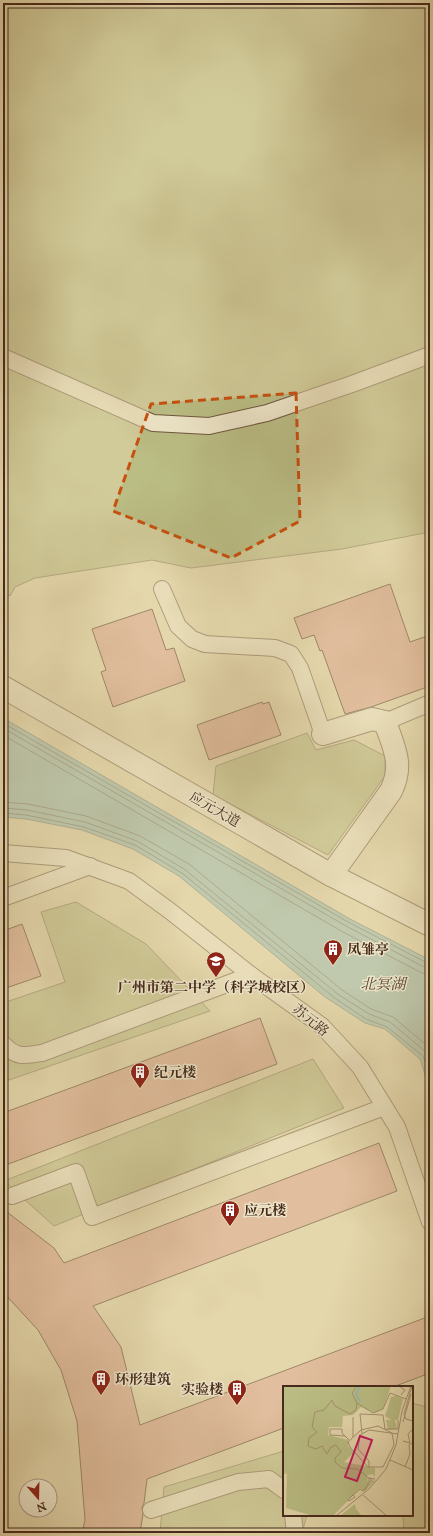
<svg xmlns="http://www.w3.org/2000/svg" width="433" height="1536" font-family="'IM FELL Great Primer','Noto Serif SC',serif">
<rect width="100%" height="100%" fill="#e4d7ab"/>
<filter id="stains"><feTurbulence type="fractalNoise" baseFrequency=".005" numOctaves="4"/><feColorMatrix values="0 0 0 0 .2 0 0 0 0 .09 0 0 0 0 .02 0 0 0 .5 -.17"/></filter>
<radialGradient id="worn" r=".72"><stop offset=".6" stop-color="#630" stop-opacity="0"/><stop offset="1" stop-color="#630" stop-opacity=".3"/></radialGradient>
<g fill="#babd84" stroke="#807450">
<path d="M3 3H430V532L342 549 191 568 152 560 35 578 15 587 10 596 3 592Z"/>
<path d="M307 733 316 750 354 740 385 756V776L328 855 213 795 216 766Z"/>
<path d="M76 902 146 944 210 1011 3 1082V1003L65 982 41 912Z"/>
<path d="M313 1059 344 1108 54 1226 4 1181Z"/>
<path d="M412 1403 430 1408V1533H404L403 1515H412Z"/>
<path d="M284 1451V1515H307L302 1533H160L164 1487Z"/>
</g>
<path fill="#96b8af" stroke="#767f74" d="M3 718 350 919 430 960V1090L420 1059 385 1029 365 1023 325 997 179 876 133 849 82 830 26 819 3 817Z"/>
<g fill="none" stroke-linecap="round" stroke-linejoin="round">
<g stroke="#6e7165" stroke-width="1">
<path d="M3 723 348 922 427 963H430"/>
<path d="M3 728 346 926 424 967 430 968"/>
<path d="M3 735 343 932 422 973 430 974"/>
<path d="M3 802 28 804 86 816 140 836 189 864 342 990 371 1009 393 1017 430 1048"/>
<path d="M3 808 27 810 85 822 137 841 184 869 339 995 369 1014 390 1022 426 1052 430 1061"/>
<path d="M3 813 26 815 84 827 135 845 182 873 336 999 366 1019 387 1027 423 1056 430 1076"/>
</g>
</g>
<g fill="#dea18c" stroke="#462a1b">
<path d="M390 584 410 642 430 635V686L371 707 345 714 322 650 320 651 314 635 302 639 294 618Z"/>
<path d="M152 609 166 650 174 648 185 681 113 707 101 672 106 670 92 629Z"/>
<path d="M262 702 263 704 269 702 281 735 209 760 197 725Z"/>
<path d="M22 924 41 976 3 989V931Z"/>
<path d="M260 1018 277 1064 3 1166V1113Z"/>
<path d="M379 1143 397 1191 93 1306 121 1347 140 1425 430 1316V1373L393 1387H284V1428L147 1479 144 1503 142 1508 143 1514 140 1533H82L85 1520 77 1421 61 1370 38 1330 3 1292V1209L54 1248 64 1263Z"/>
</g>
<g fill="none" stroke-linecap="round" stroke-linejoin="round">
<g stroke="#6e553f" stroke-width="18">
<g id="lane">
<path d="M3 357 153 423 209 426 267 413 352 384 430 355"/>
<path d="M162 589 178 626 192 639 205 644 275 648 291 654 300 668 323 734"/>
<path d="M385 722 430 703"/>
<path d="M3 853 66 858 129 881 170 911 251 975 322 1026 360 1067 397 1127 430 1222"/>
<path d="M3 898 90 866"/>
<path d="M3 1044C16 1058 25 1056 42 1053L251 975"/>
<path d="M12 1196 76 1172 92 1217 384 1107"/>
<path d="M151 1510 238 1482 269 1479 284 1490"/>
<path d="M293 1515 295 1533"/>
</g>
</g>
<g stroke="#6e553f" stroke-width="24">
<g id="street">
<path d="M3 687 331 875 430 925"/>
<path d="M323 734 372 719 385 722C394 748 404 764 391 791L331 875"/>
</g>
</g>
<use href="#lane" stroke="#ede5c8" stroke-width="16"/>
<use href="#street" stroke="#ede5c8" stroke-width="22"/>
</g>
<path d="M0 0H433V1536H0ZM296 393 300 521 231 558 113 511 151 404Z" fill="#e4d7ab" fill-opacity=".55" fill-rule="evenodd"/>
<path fill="none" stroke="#c8500f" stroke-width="3" stroke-dasharray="8 5" stroke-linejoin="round" d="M296 393 300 521 231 558 113 511 151 404Z"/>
<defs>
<g id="building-pin" transform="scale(1)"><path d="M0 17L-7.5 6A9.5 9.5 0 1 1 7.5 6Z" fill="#8f2418" stroke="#ede5c8"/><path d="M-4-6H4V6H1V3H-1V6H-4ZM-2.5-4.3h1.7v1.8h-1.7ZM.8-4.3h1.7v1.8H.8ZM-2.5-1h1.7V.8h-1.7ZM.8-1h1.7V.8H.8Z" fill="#fff"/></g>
<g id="school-pin" transform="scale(1)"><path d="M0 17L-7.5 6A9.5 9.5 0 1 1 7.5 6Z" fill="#8f2418" stroke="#ede5c8"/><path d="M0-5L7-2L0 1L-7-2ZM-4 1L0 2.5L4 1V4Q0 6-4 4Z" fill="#fff"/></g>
</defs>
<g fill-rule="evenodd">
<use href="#building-pin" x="333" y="949"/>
<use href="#school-pin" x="216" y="961"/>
<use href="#building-pin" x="140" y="1072"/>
<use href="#building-pin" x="230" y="1210"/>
<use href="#building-pin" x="101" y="1379"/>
<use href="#building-pin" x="237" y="1389"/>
</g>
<g text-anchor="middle" stroke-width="3" stroke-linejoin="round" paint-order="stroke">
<g font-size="14" fill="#462a1b" stroke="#ede5c8">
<text transform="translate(215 809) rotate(30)" y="5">应元大道</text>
<text transform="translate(311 1020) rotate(39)" y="5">苏元路</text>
</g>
<g font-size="14" font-weight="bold" fill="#462a1b" stroke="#ede5c8" text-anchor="start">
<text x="347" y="954">凤雏亭</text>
<text x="216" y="992" text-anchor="middle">广州市第二中学（科学城校区）</text>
<text x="154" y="1077">纪元楼</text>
<text x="244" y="1215">应元楼</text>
<text x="115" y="1384">环形建筑</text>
<text x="223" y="1394" text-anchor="end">实验楼</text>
</g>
<g font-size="15" font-style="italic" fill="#564639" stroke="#ede5c8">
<text x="383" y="989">北冥湖</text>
</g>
</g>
<g transform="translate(283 1386)">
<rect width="130" height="130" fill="#e4d7ab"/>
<path d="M0 0H108L100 23 92 27 78 21 70 29 60 30 59 41H46L45 49 65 54V60L71 66 61 76 92 82V91L90 88 84 89 85 97H88L90 93 92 95 81 106 77 102 50 130H30L3 122 4 88 0 87ZM113 10 120 13 115 34H112L114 43 105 44 103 34H108L102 30 108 11ZM72 118 73 123 79 130H57Z" fill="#babd84"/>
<path fill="none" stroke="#96b8af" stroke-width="2" d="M77 0 73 8 77 16"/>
<path fill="none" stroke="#a59271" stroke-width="1" d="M74 0 69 7 74 17 90 27 100 23 107 7 123 13M116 0 122 4 118 9M129 0 121 28 123 33 130 35M74 17 73 24 67 28 52 20 49 14 41 24 32 26 29 41 34 46 26 52 25 60 33 63 39 60 44 68 48 61 53 59 58 66 52 72V76L59 82 74 83 86 92M70 31V51M120 36 128 8M95 40 109 47 111 59 100 81H85L67 61 65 56 78 44ZM79 47 77 28 100 29 102 43H115V34M62 50 47 49V43H59V47L66 54M120 55 127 57 125 48 130 43M107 74 130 84M86 81V75L75 63 77 49 86 44 115 48M122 81 127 68 126 59 130 56M88 92V96H86V92L92 93M70 109 72 111 66 115 65 114 70 109 77 103 79 105 83 102 86 96M80 109 104 130M53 130 87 102 103 83 113 59 119 25 128 0"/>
<path fill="#c2185b" fill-opacity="0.15" stroke="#c2185b" stroke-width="2" d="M77 50 89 54 74 95 62 91Z"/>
<rect width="130" height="130" fill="none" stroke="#462a1b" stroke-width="2"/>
</g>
<rect width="433" height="1536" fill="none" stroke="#e4d7ab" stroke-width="16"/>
<rect x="4" y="4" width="425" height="1528" fill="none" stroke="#462a1b" stroke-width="2"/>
<rect x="8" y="8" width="417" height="1520" fill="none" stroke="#462a1b"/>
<g transform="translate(38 1498) rotate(160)"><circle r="19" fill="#ede5c8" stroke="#aa9a83"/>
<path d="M0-3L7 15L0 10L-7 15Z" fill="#8f2418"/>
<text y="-6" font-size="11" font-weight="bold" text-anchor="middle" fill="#462a1b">N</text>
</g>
<rect width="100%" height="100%" filter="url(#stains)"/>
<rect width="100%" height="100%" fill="url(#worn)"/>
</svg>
